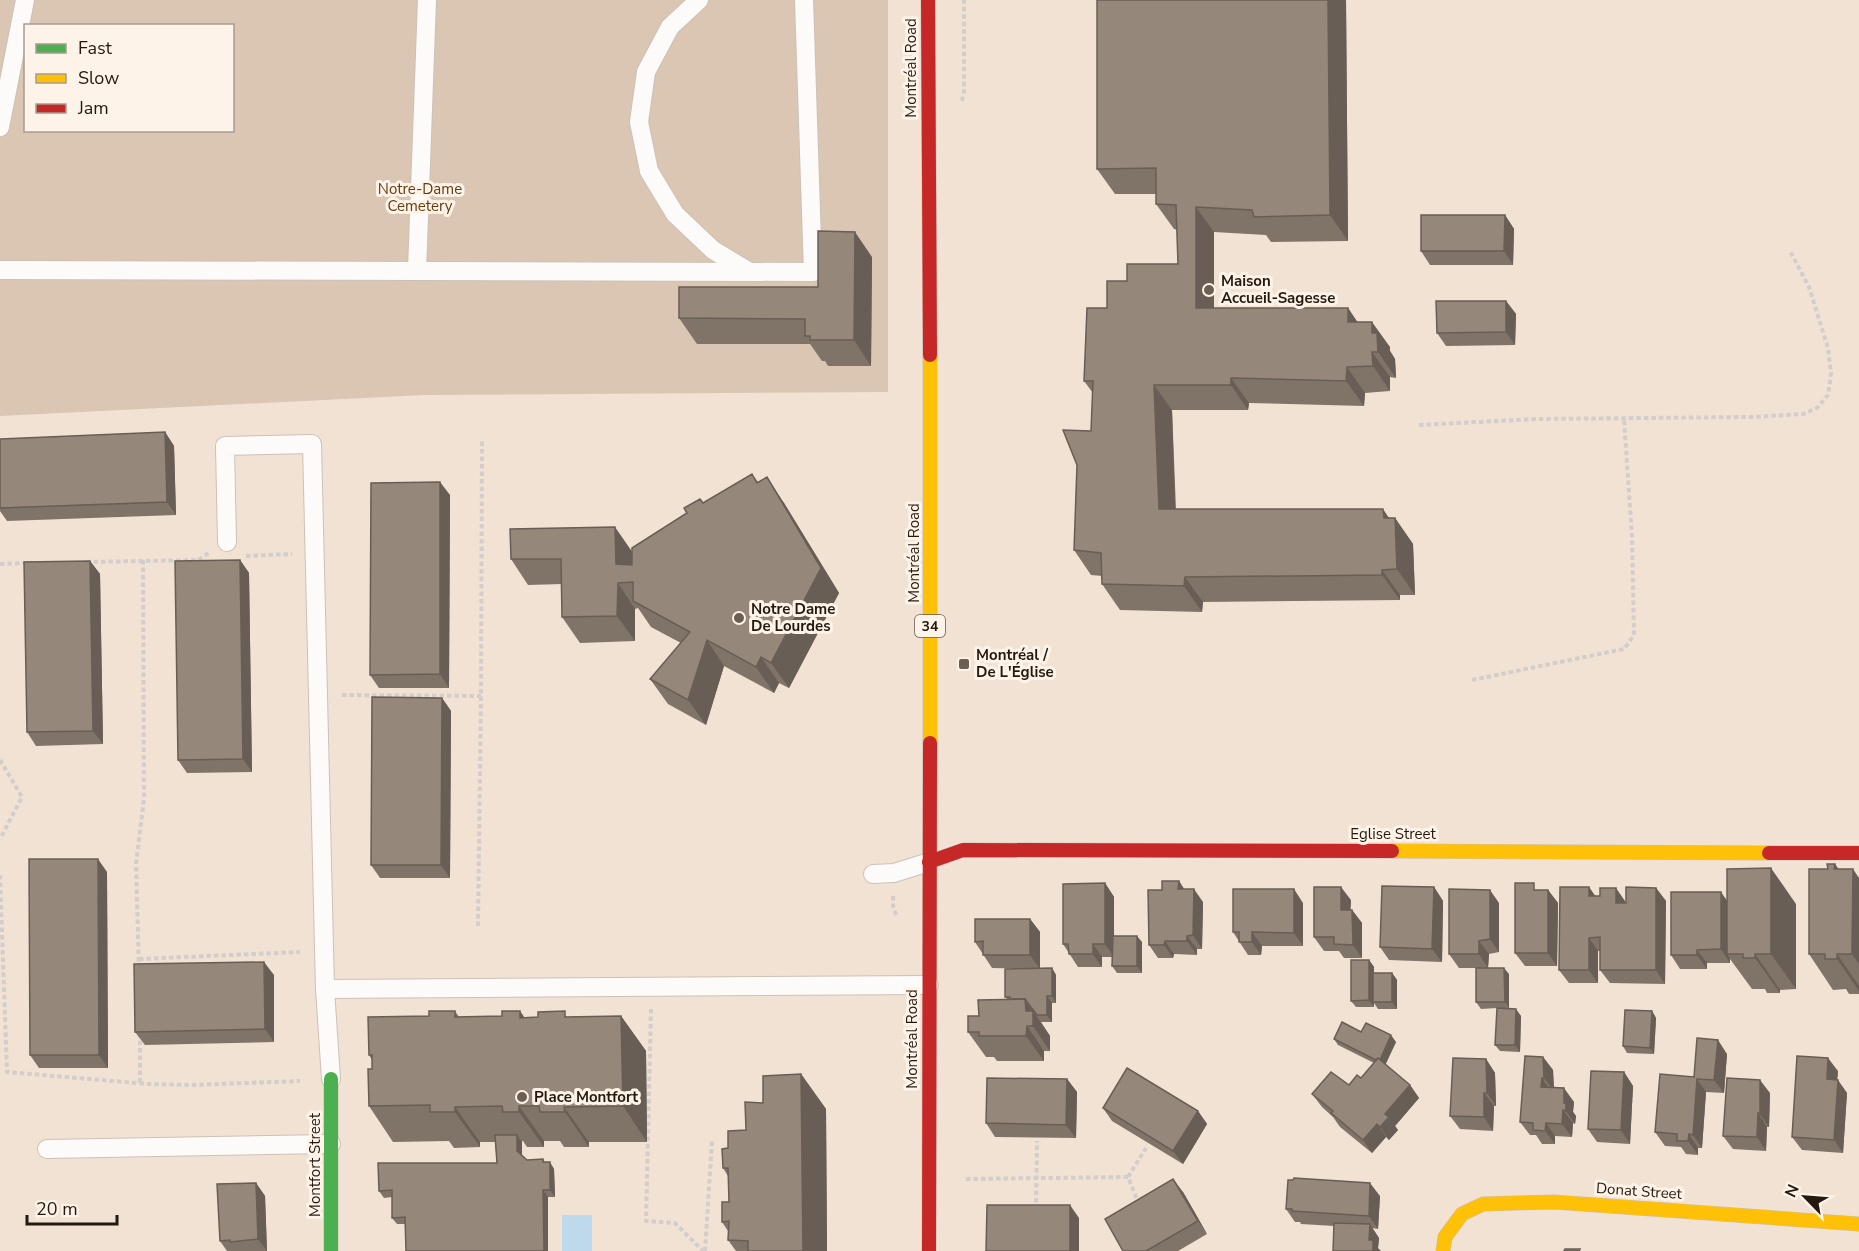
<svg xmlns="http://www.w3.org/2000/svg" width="1859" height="1251" font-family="'Nunito Sans',sans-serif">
<rect width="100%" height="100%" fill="#f1e2d4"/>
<path fill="#dac6b3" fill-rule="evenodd" d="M0 0H888V392L424 395 0 416ZM26 26H232V130H26Z"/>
<rect fill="#bfd9ec" x="562" y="1215" width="30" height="36"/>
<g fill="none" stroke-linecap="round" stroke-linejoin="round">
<g stroke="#cdc1b6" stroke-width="20">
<g id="lane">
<path d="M699 0 670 27 646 72 639 122 649 171 675 214 713 250 748 271"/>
<path d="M0 127 25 0"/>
<path d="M0 270 813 272 804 0"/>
<path d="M417 271 427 0"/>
<path d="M227 542 225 446 312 444 325 989"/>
<path d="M873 874 894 873 929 862"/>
<path d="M331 1079 325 989 929 985"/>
<path d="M47 1149 331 1144"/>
</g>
</g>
<g stroke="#cdc1b6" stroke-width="15">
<path id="fast" d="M331 1079V1251"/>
</g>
<g stroke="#cdc1b6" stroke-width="15">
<g id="slow">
<path d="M930 355V743"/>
<path d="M1392 851 1769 853"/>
<path d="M1443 1251 1445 1237 1462 1214 1483 1204 1554 1202 1859 1224"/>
</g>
</g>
<g stroke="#cdc1b6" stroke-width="15">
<g id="jam">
<path d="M928 0 930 355"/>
<path d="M1769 853H1859"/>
<path d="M929 862 963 850 1392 851"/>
<path d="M929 1251 930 743"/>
</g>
</g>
<g stroke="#d3cecb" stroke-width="4" stroke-dasharray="4.5 3" stroke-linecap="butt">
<path d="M962 101 964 91V0"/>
<path d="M1419 425 1537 419 1751 417 1803 414 1817 408 1828 395 1831 374 1828 348 1809 287 1790 251"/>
<path d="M246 556 292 554"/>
<path d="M86 562 198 560 209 553"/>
<path d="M0 564 28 563"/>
<path d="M1472 680 1624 649 1634 635 1632 536 1624 419"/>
<path d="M342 695 481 696"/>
<path d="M0 760 22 797 0 839"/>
<path d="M0 875 7 1072 148 1084 191 1085 300 1081"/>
<path d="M893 896V906L896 915"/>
<path d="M478 926 481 696 482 441"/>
<path d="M139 959 300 952"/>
<path d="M139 969 136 864 144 799 143 560"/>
<path d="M651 1009 646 1221 675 1223 703 1251"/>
<path d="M140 1033V1084"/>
<path d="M1128 1177 1146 1148"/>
<path d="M966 1179 1128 1177 1139 1204"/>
<path d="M1036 1210 1037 1141"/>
<path d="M705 1251 712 1141"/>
</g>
<use href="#lane" stroke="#fdfbf9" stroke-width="18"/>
<use href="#fast" stroke="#4caf50" stroke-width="14"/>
<use href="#slow" stroke="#ffc107" stroke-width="14"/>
<use href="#jam" stroke="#c62828" stroke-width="14"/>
</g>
<g fill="#807469">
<path d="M1346 0 1348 241 1271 242 1266 235 1214 232V308H1348L1357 322 1390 347V351L1395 359 1396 378 1390 377V391L1365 393 1364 406 1249 403 1248 410H1172L1176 509 1395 518 1413 544 1415 595H1400V600L1203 602 1202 612 1120 610 1102 584V576L1091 575 1074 550 1091 431 1093 393 1084 381 1107 308 1127 281 1178 264 1177 230 1174 229 1156 204V194H1115L1097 169Z"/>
<path d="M1505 215 1514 229 1513 265H1430L1421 251Z"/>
<path d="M872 257 871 366H828L825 361H822L810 344H697L679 318 818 287Z"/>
<path d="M1506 301 1516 314 1515 345 1446 346 1437 333Z"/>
<path d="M165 432 174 446 176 515 7 521 0 511V508Z"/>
<path d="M752 474 758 482 784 503 839 593 789 688 779 683 774 693 724 666 706 725 668 704 650 679 681 643 651 627 638 608 635 609V641L580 643 562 617V584L528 585 511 559 632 552 703 503Z"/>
<path d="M450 495 449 688H379L370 675Z"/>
<path d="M240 560 249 573 252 772 187 773 178 760Z"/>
<path d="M90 561 100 574 103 744 36 746 27 732Z"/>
<path d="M442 698 451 711 450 878H380L371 865Z"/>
<path d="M1835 864 1838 869 1859 878V994H1849L1846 989 1833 990 1809 954 1828 869Z"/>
<path d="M107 872 108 1068H39L30 1055Z"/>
<path d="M1179 881 1184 889 1203 902 1202 949H1197V955L1174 954 1173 958H1158L1149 945 1162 890Z"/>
<path d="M1105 883 1114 897V936L1142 942V973H1117L1112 966V957H1102V967H1078L1063 944Z"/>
<path d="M1434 887 1443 901 1442 962 1389 960 1380 947Z"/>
<path d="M1589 887 1595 896 1625 901V903L1656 888 1666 901 1665 984 1610 983 1600 970V951H1598V983H1569L1559 970Z"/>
<path d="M1538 890H1548L1558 903 1557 966H1525L1515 953Z"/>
<path d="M1351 900 1350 910H1352L1362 923V958H1344L1339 951H1324L1314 937Z"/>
<path d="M1727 900 1796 904V989L1780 990V993H1767L1765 989H1752L1730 959V963H1707V969H1680L1671 955Z"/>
<path d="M1303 903V946H1262L1261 955H1248L1233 932Z"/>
<path d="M1499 903V952L1489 954 1488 968H1459L1449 954Z"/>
<path d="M1030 919 1040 932V968H1052L1056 975V1003H1052V1022H1041L1050 1036V1051H1044V1061H997L994 1057H986L968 1032 979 1016 1007 999 1005 997 1039 969 992 968 975 942Z"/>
<path d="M1369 960 1374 967V973H1392L1397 980V1009H1378L1374 1003V1007H1356L1351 1001Z"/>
<path d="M1509 974V1008L1521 1016 1520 1052 1500 1051 1495 1045 1497 1008 1481 1009 1476 1002Z"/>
<path d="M274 975V1042L145 1045 135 1032Z"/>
<path d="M455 1011 459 1017 502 1016 520 1011 524 1018 621 1016 646 1051 647 1142H589V1147H564L560 1141H544V1147H527L523 1141H522V1155L527 1160 543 1159 545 1162 554 1169 555 1197H548L405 1224H397L392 1218V1197L384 1198 379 1191 497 1163 495 1142H480V1147L454 1148 449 1141 393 1142 369 1106 372 1069V1060L369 1055 429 1016Z"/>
<path d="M1652 1011 1656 1018 1654 1054 1627 1053 1623 1046Z"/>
<path d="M1361 1032 1396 1042 1385 1064 1410 1085 1419 1098 1395 1126 1398 1130 1389 1140 1386 1137 1372 1153 1340 1127 1333 1117 1322 1107 1312 1094 1349 1085 1361 1078 1374 1063 1338 1045 1334 1039Z"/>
<path d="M1727 1054 1724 1093 1706 1092 1702 1148H1698V1155L1686 1154 1681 1147 1665 1146 1655 1132 1694 1077Z"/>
<path d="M1543 1057 1553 1070 1554 1088 1574 1102 1573 1112 1576 1116 1575 1124 1573 1123 1572 1137 1555 1136V1144H1542L1536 1135H1530L1520 1122Z"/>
<path d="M1486 1059 1495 1073 1496 1106H1494L1493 1131 1460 1129 1450 1116Z"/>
<path d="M1838 1071 1837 1080 1847 1093 1843 1153 1802 1150 1792 1137Z"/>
<path d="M1624 1072 1633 1086 1630 1144 1597 1142 1588 1129Z"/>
<path d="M801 1074 826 1109 827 1251H736L728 1240V1231L722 1222 729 1202 728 1176 723 1168 728 1148 746 1130 763 1103Z"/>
<path d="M1067 1079 1077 1092 1076 1138 995 1137 986 1123Z"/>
<path d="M1770 1093 1769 1127H1767L1766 1151 1733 1149 1723 1136Z"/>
<path d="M1103 1108 1198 1111 1207 1124 1183 1164 1112 1121Z"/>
<path d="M256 1183 265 1196 267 1251H227L220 1241Z"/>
<path d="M1183 1192 1207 1234 1178 1251H1123Z"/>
<path d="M1380 1196 1378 1229 1372 1228 1379 1238 1378 1248 1334 1226 1301 1224 1300 1222H1295L1286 1209Z"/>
</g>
<g fill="#685e55">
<path d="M1328 0H1346L1348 241 1330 215Z"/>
<path d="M1196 207 1214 232V334L1196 308Z"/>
<path d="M1505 215 1514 229 1513 265 1504 251Z"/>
<path d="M855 232 872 257 871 366 854 340Z"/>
<path d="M1506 301 1516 314 1515 345 1506 332Z"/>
<path d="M1348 308 1365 333 1348 322Z"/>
<path d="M1372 322 1390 347V351L1395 359 1396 378 1378 352 1372 333Z"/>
<path d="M1372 352 1390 377V391L1373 366Z"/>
<path d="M1347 367 1365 393 1364 406 1346 381Z"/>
<path d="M1231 378 1249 403 1248 410 1231 385Z"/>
<path d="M1154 385 1172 410 1176 534 1159 509Z"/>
<path d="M165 432 174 446 176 515 167 502Z"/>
<path d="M767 477 784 503 839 593 789 688 771 663Z"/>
<path d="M440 482 450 495 449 688 440 674Z"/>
<path d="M1383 509 1395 527V518L1413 544 1415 595 1397 569 1384 518Z"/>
<path d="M615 527 633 553V582L616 564Z"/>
<path d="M240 560 249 573 252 772 243 759Z"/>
<path d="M90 561 100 574 103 744 93 731Z"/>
<path d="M1382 570 1400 595V600L1382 575Z"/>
<path d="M1185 577 1203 602 1202 612 1184 586Z"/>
<path d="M618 583 635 609V641L617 616Z"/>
<path d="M707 640 724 666 706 725 688 700Z"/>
<path d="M761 657 779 683 774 693 756 667Z"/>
<path d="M442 698 451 711 450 878 441 865Z"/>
<path d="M98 859 107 872 108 1068 99 1055Z"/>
<path d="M1835 864 1853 890V869L1859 878V964L1852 954 1834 869Z"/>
<path d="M1771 868 1796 904V989L1771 954Z"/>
<path d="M1179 881 1188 895 1178 889Z"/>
<path d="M1105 883 1114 897V957L1105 944Z"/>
<path d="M1341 887 1351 900 1350 923 1341 910Z"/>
<path d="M1434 887 1443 901 1442 962 1432 949Z"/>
<path d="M1589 887 1598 900 1589 896Z"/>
<path d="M1616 888 1625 901 1626 916 1616 903Z"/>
<path d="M1656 888 1666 901 1665 984 1656 970Z"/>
<path d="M1194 889 1203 902 1202 949 1193 935Z"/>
<path d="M1294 889 1303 903V946L1294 933Z"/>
<path d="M1490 890 1499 903V952L1490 939Z"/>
<path d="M1548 890 1558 903 1557 966 1548 953Z"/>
<path d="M1721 892 1730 905 1727 954 1730 958V963L1721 949Z"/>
<path d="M1352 910 1362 923V958L1353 945Z"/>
<path d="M1030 919 1040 932V969L1030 955Z"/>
<path d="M1252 932 1262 946 1261 955 1252 942Z"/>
<path d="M1137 936 1142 942V973L1137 966Z"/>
<path d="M1187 936 1197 949V955L1187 941Z"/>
<path d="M1589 938 1598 951V983L1589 970Z"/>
<path d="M1165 941 1174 954 1173 958 1164 945Z"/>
<path d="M1479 941 1489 954 1488 968 1479 954Z"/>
<path d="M1093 944 1102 957V967L1093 954Z"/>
<path d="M1697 950 1707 963V969L1697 955Z"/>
<path d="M1755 954 1780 990V993L1755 958Z"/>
<path d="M1837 954 1859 986V991L1837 959Z"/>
<path d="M1369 960 1374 967V1007L1369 1000Z"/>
<path d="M264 962 274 975V1042L265 1029Z"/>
<path d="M1052 968 1056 975V1003L1052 996Z"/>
<path d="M1504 968 1509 974V1008L1505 1002Z"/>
<path d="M1392 973 1397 980V1009L1392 1002Z"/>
<path d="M1047 996 1052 1003V1022L1047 1015Z"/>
<path d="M1025 999 1050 1036V1051L1033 1026 1026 1011Z"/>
<path d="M1516 1009 1521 1016 1520 1052 1515 1045Z"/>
<path d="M520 1011 544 1046 520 1018Z"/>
<path d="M1652 1011 1656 1018 1654 1054 1650 1048Z"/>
<path d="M621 1016 646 1051 647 1142 623 1106Z"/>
<path d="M1027 1026 1044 1051V1061L1026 1036Z"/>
<path d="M1391 1035 1396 1042 1384 1068 1379 1061Z"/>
<path d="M1718 1040 1727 1054 1724 1093 1714 1080Z"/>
<path d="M1543 1057 1553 1070 1554 1091 1544 1078Z"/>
<path d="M1828 1058 1838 1071 1836 1093 1827 1079Z"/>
<path d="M1486 1059 1495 1073 1496 1106 1487 1093Z"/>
<path d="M1624 1072 1633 1086 1630 1144 1621 1130Z"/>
<path d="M801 1074 826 1109 827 1251H803Z"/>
<path d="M1542 1078 1551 1092 1541 1087Z"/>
<path d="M1067 1079 1077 1092 1076 1138 1066 1125Z"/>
<path d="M1697 1079 1706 1092 1702 1148 1693 1135Z"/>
<path d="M1760 1080 1770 1093 1769 1127 1760 1114Z"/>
<path d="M1838 1080 1847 1093 1843 1153 1834 1140Z"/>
<path d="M1410 1085 1419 1098 1395 1126 1398 1130 1389 1140 1380 1127 1385 1114Z"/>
<path d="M1564 1088 1574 1102 1573 1112 1576 1116 1575 1124 1566 1111 1564 1103Z"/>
<path d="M1484 1093 1494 1106 1493 1131 1484 1117Z"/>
<path d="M519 1106 544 1141V1147L519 1112Z"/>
<path d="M455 1107 480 1142V1147L455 1112Z"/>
<path d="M564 1107 589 1142V1147L565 1112Z"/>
<path d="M1563 1110 1573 1123 1572 1137 1562 1124Z"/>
<path d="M1198 1111 1207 1124 1183 1164 1173 1151Z"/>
<path d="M1758 1113 1767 1127 1766 1151 1757 1137Z"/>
<path d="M1546 1123 1555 1136V1144L1545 1131Z"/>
<path d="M1377 1124 1386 1137 1372 1153 1363 1140Z"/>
<path d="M1689 1134 1698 1148V1155L1688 1141Z"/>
<path d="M517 1135 522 1142V1158L517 1151Z"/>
<path d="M550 1162 554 1169 555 1197 550 1190Z"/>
<path d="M1173 1179 1183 1192 1207 1234 1198 1221Z"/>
<path d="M256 1183 265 1196 267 1251 258 1239Z"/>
<path d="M1370 1183 1380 1196 1378 1229 1369 1216Z"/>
<path d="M543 1190 548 1197V1251H544Z"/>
<path d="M1070 1205 1079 1218V1251H1070Z"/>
<path d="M1370 1224 1379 1238 1378 1248 1381 1251H1373L1369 1240Z"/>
</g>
<g fill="#95877a" stroke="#685e55" stroke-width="1.5">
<path d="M1097 0H1328L1330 215 1254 217 1252 210 1196 207V308H1348V322H1372V333H1377L1378 352H1372L1373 366 1347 367 1346 381 1231 378V385H1154L1159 509H1383L1384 518H1395L1397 569 1382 570V575L1185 577 1184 586 1102 584 1101 553 1074 550 1077 465 1063 430 1091 431 1093 381H1084L1087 308H1107V281H1127V264H1178L1176 205 1156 204V168L1097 169Z"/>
<path d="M1421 215H1505L1504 251H1421Z"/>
<path d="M818 231 855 232 854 340H810V336H805V319L679 318V287H818Z"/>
<path d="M1436 301H1506V332L1437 333Z"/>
<path d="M165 432 167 502 0 508V439Z"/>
<path d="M752 474 757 483 767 477 821 568 771 663 761 657 756 667 707 640 688 700 650 679 690 632 633 601V582L618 583 617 616 562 617 561 559H511L510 529 615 527 616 564 632 565V548L687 513 684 508 700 499 703 503Z"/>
<path d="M440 482V674L370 675 371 483Z"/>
<path d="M240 560 243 759 178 760 175 561Z"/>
<path d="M90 561 93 731 27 732 24 562Z"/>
<path d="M372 697 442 698 441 865H371Z"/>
<path d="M29 859H98L99 1055H30Z"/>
<path d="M1827 864H1835L1834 869H1853L1852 954H1837V959H1825V954H1809V869H1828Z"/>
<path d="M1771 868V954H1755V958H1743V954H1727V869Z"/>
<path d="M1162 881H1179L1178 889H1194L1193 935 1187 936V941H1165L1164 945H1149L1148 890H1162Z"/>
<path d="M1105 883V944H1093V954H1069L1068 944H1063V884Z"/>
<path d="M1515 883H1534V890H1548V953H1515Z"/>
<path d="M1382 886 1434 887 1432 949 1380 947Z"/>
<path d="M1314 887H1341V910H1352L1353 945 1334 944V937H1314Z"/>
<path d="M1560 887H1589V896H1600V888H1616V903H1626V887L1656 888V970H1600V937L1589 938V970H1559Z"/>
<path d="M1233 889H1294V933L1252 932V942H1239V932H1233Z"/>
<path d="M1449 889 1490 890V939L1479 941V954H1449Z"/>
<path d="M1671 892H1721V949L1697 950V955H1671Z"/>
<path d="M975 919H1030V955H983V941L975 942Z"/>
<path d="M1113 936H1137V966H1112Z"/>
<path d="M1351 960H1369V1000L1351 1001Z"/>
<path d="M264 962 265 1029 135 1032 134 964Z"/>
<path d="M1052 968V996H1047V1015H1037L1025 999H1010V997H1005V969Z"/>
<path d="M1476 968H1504L1505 1002H1476Z"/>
<rect x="1373" y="973" width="19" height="29"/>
<path d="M1025 999 1026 1011H1033V1026H1027L1026 1036H979V1032H968V1016H979L978 1000Z"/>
<path d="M1497 1008 1516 1009 1515 1045H1495Z"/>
<path d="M1625 1010 1652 1011 1650 1048 1623 1046Z"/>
<path d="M429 1011H455V1017L502 1016V1011H520V1018L538 1017V1012L565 1011V1017L621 1016 623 1106 564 1107 565 1112H540L539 1106H519V1112H503L502 1106 455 1107V1112H430V1105L369 1106 368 1069H372V1055H369L368 1017 429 1016Z"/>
<path d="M1342 1022 1361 1032 1366 1023 1391 1035 1380 1060 1378 1058 1376 1060 1334 1039Z"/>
<path d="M1697 1038 1718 1040 1714 1080 1697 1079 1693 1135 1689 1134 1688 1141H1677V1134L1655 1132 1660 1074 1694 1077Z"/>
<path d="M1525 1056 1543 1057 1544 1078H1542L1541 1087 1564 1088V1103H1566V1111L1563 1110 1562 1124 1546 1123 1545 1131 1533 1130V1123L1520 1122Z"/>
<path d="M1797 1056 1828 1058 1827 1079 1838 1080 1834 1140 1792 1137Z"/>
<path d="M1378 1058 1410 1085 1385 1114 1389 1117 1380 1127 1377 1124 1363 1140 1331 1113 1333 1111 1312 1094 1331 1072 1349 1085 1357 1075 1361 1078Z"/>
<path d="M1453 1058 1486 1059 1487 1093H1484V1117L1450 1116Z"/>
<path d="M1127 1068 1198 1111 1173 1151 1103 1108Z"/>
<path d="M1591 1071 1624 1072 1621 1130 1588 1129Z"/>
<path d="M801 1074 803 1251H748V1241L728 1240 729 1221 722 1222V1202H729L728 1168H723L722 1149 728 1148V1131L746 1130 745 1102 763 1103V1076Z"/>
<path d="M987 1078 1067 1079 1066 1125 986 1123Z"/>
<path d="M1727 1078 1760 1080V1114L1758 1113 1757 1137 1723 1136Z"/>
<path d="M495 1135H517V1151L527 1160 543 1159V1162H550V1190H543L544 1251H406L405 1217 392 1218V1190L379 1191 378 1163H497Z"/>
<path d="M1294 1178 1370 1183 1369 1216 1292 1211V1209H1286L1288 1180H1293Z"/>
<path d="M1173 1179 1198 1221 1146 1251H1123L1105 1219Z"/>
<path d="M256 1183 258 1239 230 1242V1240L220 1241 217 1184Z"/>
<path d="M987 1205H1070V1251H986Z"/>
<path d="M1334 1223 1370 1224 1369 1240H1373V1251H1333Z"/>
<path d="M1565 1249H1580L1579 1251H1564Z"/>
</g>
<g fill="#6b5f54" stroke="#fef3e8" stroke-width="2">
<circle cx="1209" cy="290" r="6"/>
<circle cx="739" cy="618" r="6"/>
<rect x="958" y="658" width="12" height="12" rx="3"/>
<circle cx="522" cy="1097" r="6"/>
</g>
<g text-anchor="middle" stroke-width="6" stroke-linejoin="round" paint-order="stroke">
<rect fill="#fef3e8" stroke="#655a50" stroke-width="1.5" x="915" y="615" width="30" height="22" rx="4.5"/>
<g font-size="14" font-weight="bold" fill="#23190f">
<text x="930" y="631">34</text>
</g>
<g font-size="15" fill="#23190f" stroke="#fef3e8">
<text transform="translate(911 68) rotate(-90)" y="5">Montréal Road</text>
<text transform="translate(914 553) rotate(-90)" y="5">Montréal Road</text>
<text x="1393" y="839">Eglise Street</text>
<text transform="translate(912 1039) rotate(-90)" y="5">Montréal Road</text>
<text transform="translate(315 1165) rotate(-90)" y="5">Montfort Street</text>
<text transform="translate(1639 1191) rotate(4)" y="5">Donat Street</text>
</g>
<g font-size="15" fill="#613c10" stroke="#fef3e8">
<text x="420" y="194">Notre-Dame<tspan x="420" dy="17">Cemetery</tspan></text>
</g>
<g font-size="15" font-weight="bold" fill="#23190f" stroke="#fef3e8" text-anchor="start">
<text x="1221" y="286">Maison<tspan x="1221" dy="17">Accueil-Sagesse</tspan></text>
<text x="751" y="614">Notre Dame<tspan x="751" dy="17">De Lourdes</tspan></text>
<text x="976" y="660">Montréal /<tspan x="976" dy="17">De L'Église</tspan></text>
<text x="534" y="1102">Place Montfort</text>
</g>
</g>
<rect x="24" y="24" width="210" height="108" fill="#fef3e8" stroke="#a69c91" stroke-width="1.5"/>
<rect x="36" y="44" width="30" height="9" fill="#4caf50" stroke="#a69c91" stroke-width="1.5"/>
<text x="78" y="54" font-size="18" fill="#23190f">Fast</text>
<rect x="36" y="74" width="30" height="9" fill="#ffc107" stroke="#a69c91" stroke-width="1.5"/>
<text x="78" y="84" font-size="18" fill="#23190f">Slow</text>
<rect x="36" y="104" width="30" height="9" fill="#c62828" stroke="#a69c91" stroke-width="1.5"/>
<text x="78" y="114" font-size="18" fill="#23190f">Jam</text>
<g transform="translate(1805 1197) rotate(295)" stroke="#fef3e8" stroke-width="4.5" paint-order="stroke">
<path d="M0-4.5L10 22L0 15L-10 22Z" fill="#23190f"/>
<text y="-9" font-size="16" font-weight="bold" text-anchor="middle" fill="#23190f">N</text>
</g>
<path d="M27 1215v9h90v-9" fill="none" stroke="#23190f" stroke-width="3"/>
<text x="36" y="1215" font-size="18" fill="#23190f" stroke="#fef3e8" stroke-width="4.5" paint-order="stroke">20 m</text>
</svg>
